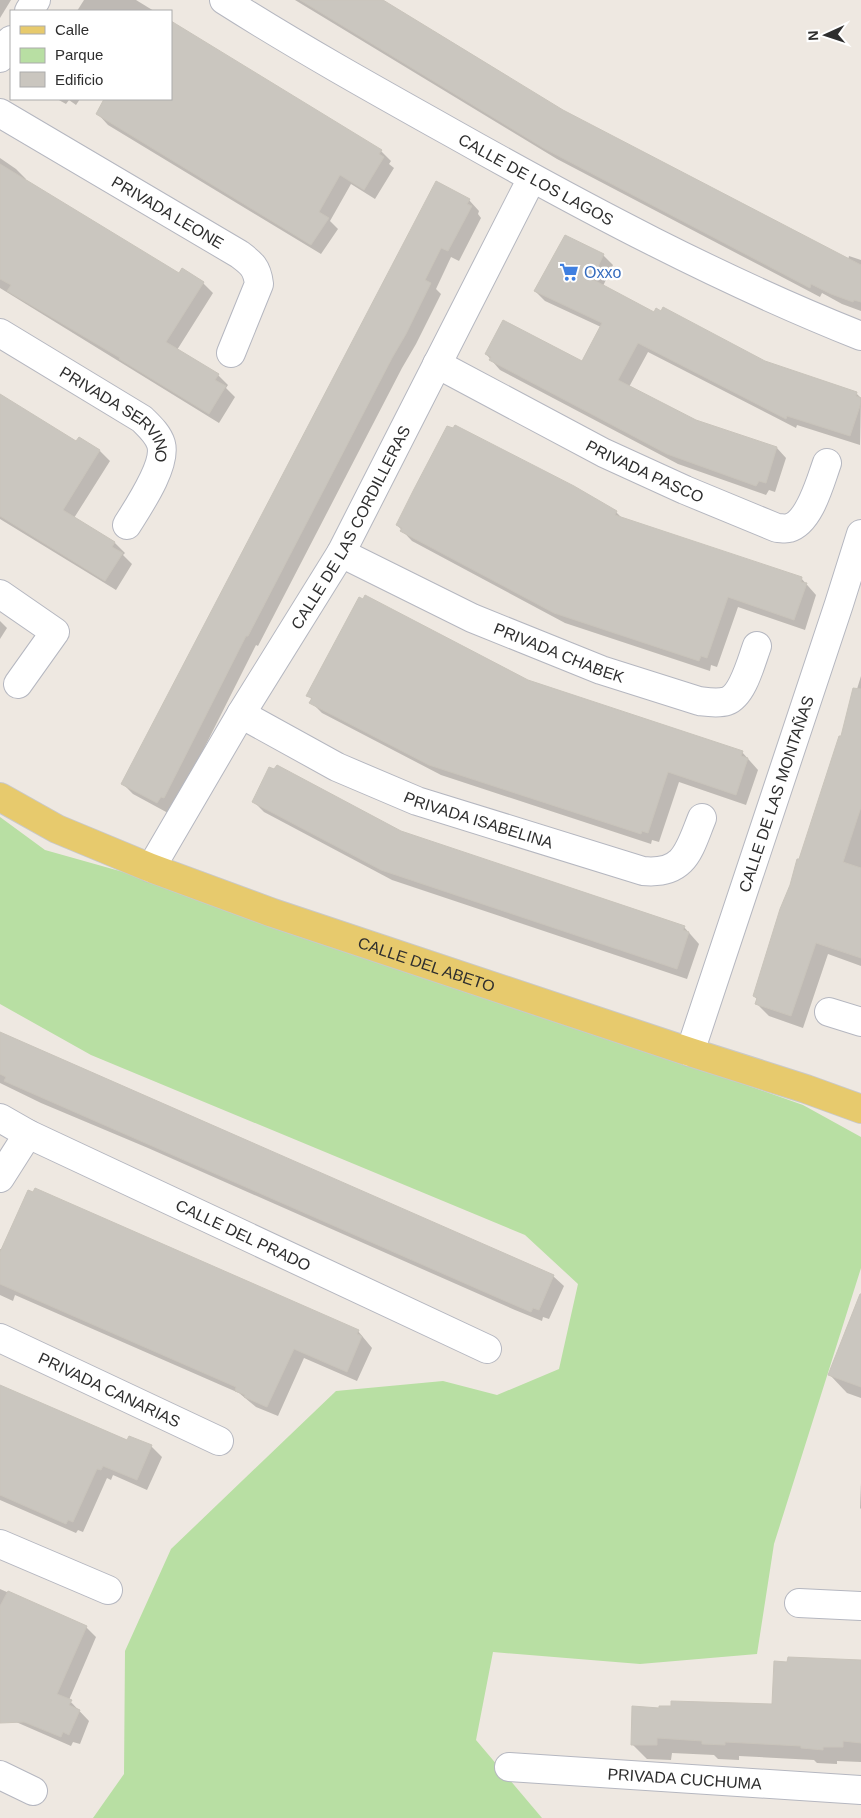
<svg xmlns="http://www.w3.org/2000/svg" width="861" height="1818" font-family="Helvetica,sans-serif">
<rect width="100%" height="100%" fill="#eee8e1"/>
<path fill="#b8dfa3" d="M0 817 45 850 205 895 803 1105 861 1137V1268L774 1544 757 1654 640 1664 493 1652 476 1740 542 1818H93L124 1774 125 1651 171 1549 336 1391 443 1381 497 1395 559 1369 578 1284 525 1235 91 1055 0 1004Z"/>
<g fill="#0003">
<path d="M0 0H11L0 18Z"/>
<path d="M84 0H136L154 11H77Z"/>
<path d="M295 0H381L562 112 848 260 849 256 861 260V311L842 304 822 293 820 297 557 159Z"/>
<path d="M57 99H80L76 105 69 100 66 104Z"/>
<path d="M106 99H171L381 151 391 161 389 164 394 168 375 199 351 184 330 221 338 229 321 254 108 125 98 114Z"/>
<path d="M0 158 16 169 26 179 25 180 179 275 203 283 213 293 177 350 218 375 228 385 226 388 235 397 219 423 0 288Z"/>
<path d="M469 200 479 211 478 214 481 218 459 261 451 257 436 289 441 294 416 344 402 368 258 646 256 645 174 808 168 813 133 794 123 784Z"/>
<path d="M603 255 613 265 603 286 655 314 764 362 856 393 861 398 860 445 797 425 796 428 648 352 629 387 696 421 777 448 786 458 775 492 769 490 766 495 678 464 500 370 486 354 583 363 601 327 545 301 535 291Z"/>
<path d="M0 396 77 443 79 439 100 451 110 461 74 518 115 543 125 553 123 555 132 564 116 590 0 519Z"/>
<path d="M616 512 623 519 801 578 816 595 805 630 738 607 717 667 711 665 710 671 565 623 412 541 397 525Z"/>
<path d="M0 621 7 628 0 639Z"/>
<path d="M861 676V966L828 954 803 1028 769 1016 757 1004 758 1000 754 996 842 738Z"/>
<path d="M527 681 742 752 758 770 746 805 679 782 659 842 652 840 651 844 441 775 322 713 311 702 312 700 308 695Z"/>
<path d="M253 801 400 832 684 927 699 944 687 979 392 880 264 812Z"/>
<path d="M0 1033 553 1276 564 1286 549 1319 543 1317 542 1321 515 1310 148 1148 41 1103 0 1083Z"/>
<path d="M0 1249 358 1331 372 1348 357 1381 304 1358 278 1416 256 1407 239 1393 15 1295 13 1301 0 1295Z"/>
<path d="M861 1293V1398L847 1393 829 1374Z"/>
<path d="M0 1386 128 1441 151 1446 162 1457 147 1490 113 1475 111 1480 107 1478 83 1532 78 1530 76 1533 0 1500Z"/>
<path d="M861 1483V1509L860 1508Z"/>
<path d="M0 1589 86 1627 96 1637 69 1700 89 1721 80 1744 73 1742 71 1746 0 1715Z"/>
<path d="M861 1661V1762L837 1761V1764L817 1763 814 1760 739 1756V1760L718 1759 714 1755 672 1753 671 1760 647 1759 632 1744 661 1709 773 1705Z"/>
</g>
<g fill="#cac6bf" stroke="#c9c4bb">
<path d="M300 0H383L563 110 861 265V302L854 300 853 302 831 294 811 284 810 288 545 149Z"/>
<path d="M171 21 382 150 379 154 384 157 364 190 340 175 319 212 329 218 311 245 96 114 104 99H171Z"/>
<path d="M0 164 179 273 182 268 204 282 166 342 219 374 215 380 226 386 209 414 119 359 120 358 7 291 11 285 0 279Z"/>
<path d="M436 181 470 199 467 204 472 206 448 251 441 248 425 280 431 283 406 334 392 358 248 636H246L164 798 161 797 157 803 121 784Z"/>
<path d="M565 235 604 254 592 279 654 312 656 308 661 311 663 307 765 361 857 392 856 396 861 398V403L850 436 787 416 786 419 638 343 618 380 696 420 777 447 766 483 759 481 756 486 667 454 489 360 491 357 485 354 503 320 582 361 602 323 534 291Z"/>
<path d="M0 394 76 441 79 437 100 450 63 510 115 542 112 547 123 553 105 581 0 516Z"/>
<path d="M455 425 574 486 617 511 615 515 802 577 801 582 807 583 794 620 728 597 707 658 701 656 699 661 554 613 400 531 402 528 396 525 413 491 447 426 453 428Z"/>
<path d="M365 595 528 680 743 751 741 756 748 758 736 795 668 772 648 833 642 831 641 834 429 765 309 703 312 698 306 696 359 597 363 599Z"/>
<path d="M853 688 861 689V807L843 862 861 868V958L816 943 791 1016 755 1004 757 998 753 996 780 909 790 885 797 859H799L839 736H841Z"/>
<path d="M277 765 401 831 685 926 683 930 689 932 677 969 381 870 252 802 269 767 274 769Z"/>
<path d="M0 1032 554 1275 539 1310 533 1308 531 1312 503 1300 4 1081 6 1077 0 1074Z"/>
<path d="M35 1188 359 1330 357 1334 362 1336 347 1372 294 1349 267 1407 244 1397 245 1395 235 1391 236 1387 0 1284V1252L28 1190 33 1192Z"/>
<path d="M860 1294H861V1387L828 1375Z"/>
<path d="M0 1385 127 1440 129 1436 152 1445 137 1480 103 1466 101 1470 97 1469 73 1522 68 1520 66 1524 0 1495Z"/>
<path d="M8 1591 87 1626 57 1694 72 1700 69 1705 80 1710 69 1735 63 1732 61 1737 24 1722 0 1723V1606Z"/>
<path d="M788 1657 861 1660V1743L843 1741V1747H823V1750L801 1748V1746L725 1742V1745L702 1744V1741L657 1738V1745H631L632 1706 659 1708V1706H671V1701L772 1704 774 1661 787 1662Z"/>
</g>
<g fill="none" stroke-linecap="round" stroke-linejoin="round">
<g stroke="#b5b7c0" stroke-width="30">
<g id="minor">
<path id="s1" d="M224 0C298 47 375 90 452 133 585 208 720 280 861 336"/>
<path d="M29 11 36 0"/>
<path d="M0 58 11 40"/>
<path id="s2" d="M0 113 239 254C251 263 257 267 259 284L231 353"/>
<path id="s3" d="M0 333 142 419C149 426 158 434 161 444 167 465 138 507 127 525"/>
<path id="s4" d="M437 364 604 453 685 490 777 528C781 528 786 529 789 528 810 522 820 482 827 463"/>
<path id="s5" d="M341 553 472 618 601 670 699 701C707 702 718 704 727 701 743 695 751 662 757 646"/>
<path d="M0 594 55 632 18 684"/>
<path id="s6" d="M241 714 337 767 417 801 643 871C685 875 689 850 702 818"/>
<path id="s7" d="M151 868 241 714 341 553 532 178"/>
<path d="M829 1012 861 1022"/>
<path id="s8" d="M690 1052 839 604 861 534"/>
<path id="s9" d="M0 1118 28 1134 487 1349"/>
<path d="M0 1178 28 1134"/>
<path id="s10" d="M0 1338 219 1441"/>
<path d="M0 1544 108 1590"/>
<path d="M799 1603 861 1606"/>
<path id="s11" d="M509 1767 861 1790"/>
<path d="M0 1775 33 1791"/>
</g>
</g>
<g stroke="#c9c9c9" stroke-width="30">
<g id="primary">
<path id="s12" d="M0 797 57 829 151 868 273 913 690 1052 806 1089 861 1109"/>
</g>
</g>
<use href="#minor" stroke="#fff" stroke-width="28"/>
<use href="#primary" stroke="#e7ca6d" stroke-width="28"/>
</g>
<defs>
<g id="supermarket-bare" transform="scale(1.5)"><path d="M-6-5.5h2.5l.6 2H6L4.5 2H-2.5L-4.4-4H-6ZM-1.5 3.2a1.3 1.3 0 1 0 .1 0ZM3 3.2a1.3 1.3 0 1 0 .1 0Z" fill="#3f7fe0" stroke="#fff" stroke-width="2.5" paint-order="stroke"/></g>
</defs>
<g fill-rule="evenodd">
<use href="#supermarket-bare" x="569" y="272"/>
</g>
<g text-anchor="middle" stroke-width="4.5" stroke-linejoin="round" paint-order="stroke">
<g font-size="16" fill="#2e2e2e" stroke="#fff">
<text dy="6" stroke="none"><textPath href="#s1" startOffset="360">CALLE DE LOS LAGOS</textPath></text>
<text dy="6" stroke="none"><textPath href="#s2" startOffset="195">PRIVADA LEONE</textPath></text>
<text dy="6" stroke="none"><textPath href="#s3" startOffset="144">PRIVADA SERVINO</textPath></text>
<text dy="6" stroke="none"><textPath href="#s4" startOffset="234">PRIVADA PASCO</textPath></text>
<text dy="6" stroke="none"><textPath href="#s7" startOffset="395">CALLE DE LAS CORDILLERAS</textPath></text>
<text dy="6" stroke="none"><textPath href="#s5" startOffset="240">PRIVADA CHABEK</textPath></text>
<text dy="6" stroke="none"><textPath href="#s8" startOffset="272">CALLE DE LAS MONTAÑAS</textPath></text>
<text dy="6" stroke="none"><textPath href="#s6" startOffset="261">PRIVADA ISABELINA</textPath></text>
<text dy="6" stroke="none"><textPath href="#s12" startOffset="459">CALLE DEL ABETO</textPath></text>
<text dy="6" stroke="none"><textPath href="#s9" startOffset="270">CALLE DEL PRADO</textPath></text>
<text dy="6" stroke="none"><textPath href="#s10" startOffset="121">PRIVADA CANARIAS</textPath></text>
<text dy="6" stroke="none"><textPath href="#s11" startOffset="176">PRIVADA CUCHUMA</textPath></text>
</g>
<g font-size="16" fill="#366cbe" stroke="#fff" text-anchor="start">
<text x="584" y="278">Oxxo</text>
</g>
</g>
<rect x="10" y="10" width="162" height="90" fill="#ffffff" stroke="#ababab"/>
<rect x="20" y="26" width="25" height="8" fill="#e7ca6d" stroke="#ababab"/>
<text x="55" y="35" font-size="15" fill="#2e2e2e">Calle</text>
<rect x="20" y="48" width="25" height="15" fill="#b8dfa3" stroke="#ababab"/>
<text x="55" y="60" font-size="15" fill="#2e2e2e">Parque</text>
<rect x="20" y="72" width="25" height="15" fill="#cac6bf" stroke="#ababab"/>
<text x="55" y="85" font-size="15" fill="#2e2e2e">Edificio</text>
<g transform="translate(826 35) rotate(267)" stroke="#ffffff" stroke-width="4" paint-order="stroke">
<path d="M0-4L9 19L0 12L-9 19Z" fill="#2e2e2e"/>
<text y="-8" font-size="14" font-weight="bold" text-anchor="middle" fill="#2e2e2e">N</text>
</g>
</svg>
